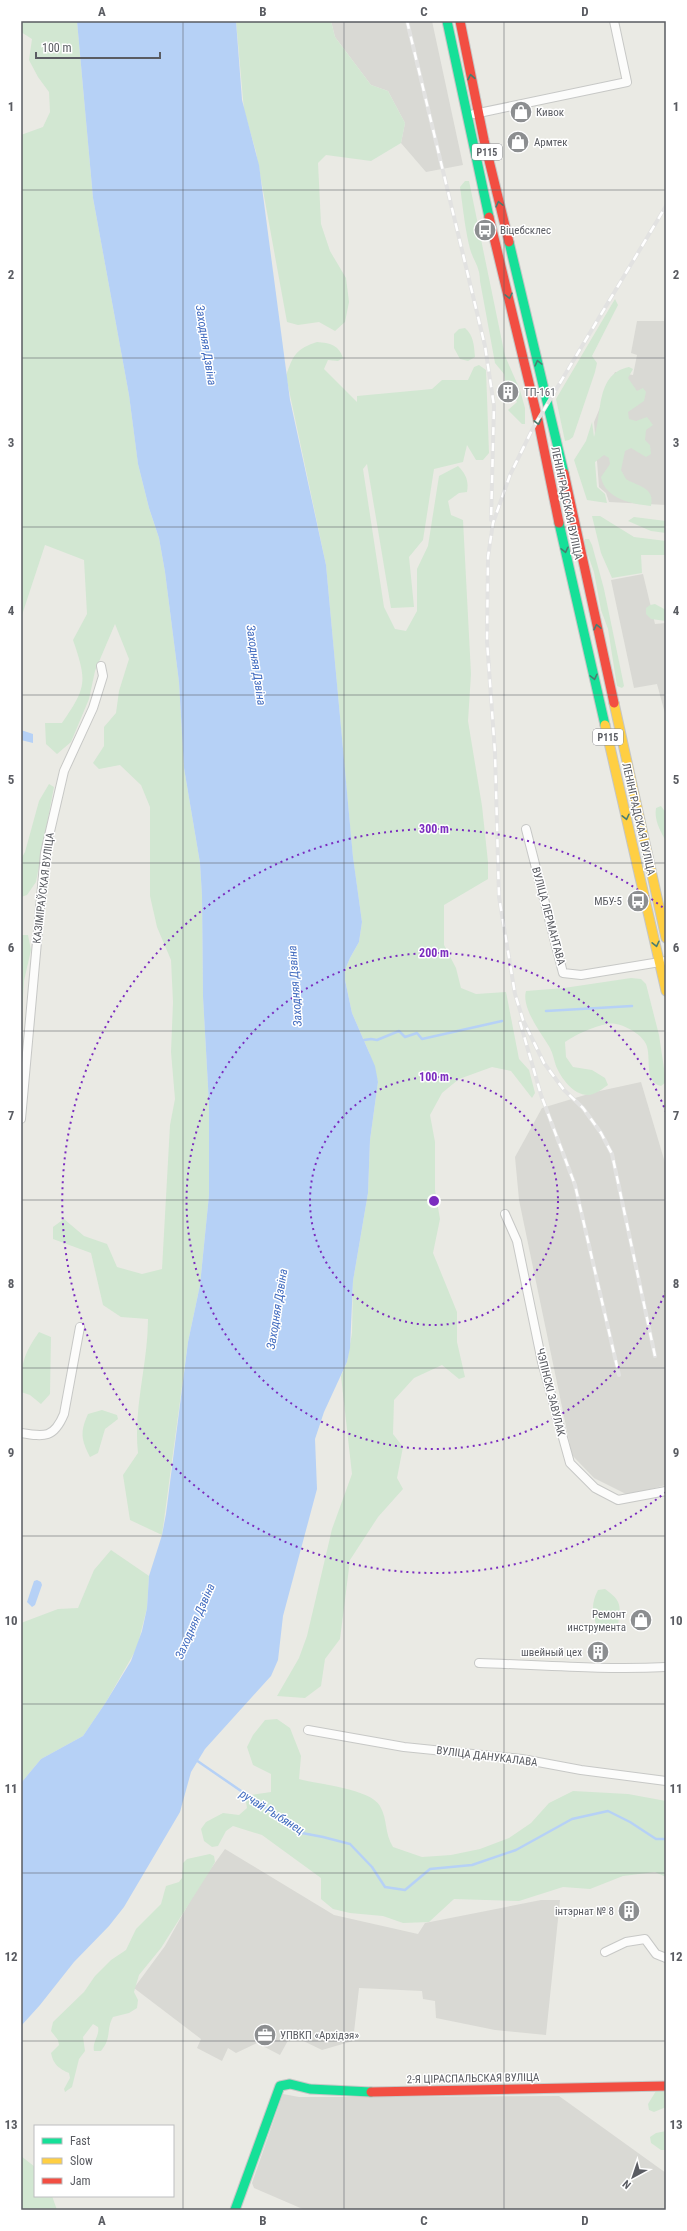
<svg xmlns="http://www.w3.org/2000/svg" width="687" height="2231" font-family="'Roboto Condensed',sans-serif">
<rect width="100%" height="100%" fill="#eaeae4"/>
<g fill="#d9d9d4">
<path d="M331 21H432L463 165 426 172 401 143 405 123 388 91 371 85 335 37Z"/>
<path d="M666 313V505L609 502 606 493 599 487 594 422 615 372 633 375 637 355 631 353 637 321H664Z"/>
<path d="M643 574 655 624 666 623V717L657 684 634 688 611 580Z"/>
<path d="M641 1082 666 1166V1485L628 1495 594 1478 572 1455 519 1200 515 1157 542 1108 595 1092Z"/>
<path d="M225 1849 334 1915 418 1934 425 1923 541 1900H560L546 2035 495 2030 436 2018 435 2001 423 1999 422 1991 359 1988 353 2041 322 2050 291 2035 280 2055 257 2043 236 2053 228 2048 222 2061 197 2048 201 2039 134 1988 165 1946 199 1885Z"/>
<path d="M283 2094 299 2097H350L559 2096 666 2173V2210H305L254 2188 252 2183Z"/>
</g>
<g fill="#d2e7d2">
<path d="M21 21H77L93 198 129 395 138 464 149 508 159 538 165 572 179 682 184 768 200 863 202 896 203 997 209 1104V1195L200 1285 188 1342 162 1535 130 1520 123 1475 138 1453C133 1408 148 1364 148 1319L121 1317 103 1305 91 1253 53 1239V1227L64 1219 84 1236 107 1244 117 1267 142 1274 162 1269 170 1125 175 1099 171 1052 173 1002 171 960 157 927 150 896V807L141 785 120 765 99 769 93 763 104 746V727L116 713 119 691 129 659 115 624 95 671 89 699 71 742 57 754 46 744 45 723H62C87 687 87 681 73 640L87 614 84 560 45 545 21 618V135L43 127 50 112 49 92 38 77 29 60 32 39 21 32Z"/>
<path d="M236 21H331L335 37 371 85 388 91 405 123 401 143 371 161 326 155 318 163 321 224 330 251 346 278 349 302 345 322 335 331 319 322 298 325 287 322 256 152 244 110Z"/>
<path d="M465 181H469L505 356 520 390 525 408V424H522L508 410 517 402 505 380 504 374 495 363 480 281C480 267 474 262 470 249 465 229 463 208 460 187Z"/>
<path d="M615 299 618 305 592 356 597 363 595 372 573 437 569 440 565 441 556 399Z"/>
<path d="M465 328C474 336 474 346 475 357L468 361 460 359 454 348V334L459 329Z"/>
<path d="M317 342C330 343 339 345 343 358L338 361 328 360 324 369 357 402V396L432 389 442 380H468L474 367 479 365 486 370 489 453 483 460H476L467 445 463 462 434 469 423 540 409 557 414 607 391 608 367 464 363 469 384 607 395 629 406 631 417 611V569L428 546 439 476 458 466C466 474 469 481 467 492L459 493 448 501 451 515 463 520 471 674 468 721 482 806 488 862V879L444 905V945L456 968 461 988 476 994 506 992 519 1059 529 1070 535 1093 532 1098 511 1071 492 1067 459 1079 442 1093 430 1115 435 1142V1190L440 1219 433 1253 457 1312V1342L465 1377 459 1379 442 1365 414 1378 394 1400 393 1434 403 1447 397 1478 403 1489 378 1517 350 1560 340 1639 325 1659 321 1686 305 1698 277 1696 299 1658 307 1636 332 1529 352 1474 341 1376 347 1362 352 1333 353 1281 368 1193 370 1140 378 1082 369 1052 352 1013 345 980V970L350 958 359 942 362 922 353 858 326 565 286 376C293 355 296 349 317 342Z"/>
<path d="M629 367 633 369 628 378 637 391 643 388 646 392 644 401 628 412 629 419 636 421 647 417 653 425 646 430 645 440 650 445 651 454 646 457 631 448 625 451 621 470 626 479C639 487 655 487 651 506 632 504 605 499 601 477L610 464 609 458 604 455 595 462 597 487 605 494 607 503 587 500 574 460 586 441 592 422 594 437C603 413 595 374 629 367Z"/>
<path d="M592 516H600L634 537 666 541V555H641L642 573 612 578 601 553Z"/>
<path d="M634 517 666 521V533L651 531 628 521Z"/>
<path d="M585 539H589L592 545 604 589 622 676 624 686 622 688 617 686 608 629 601 610 594 572 584 544Z"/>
<path d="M655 604 666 610V621L651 619 646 614V608L650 605Z"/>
<path d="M49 784 54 787 36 882 27 895 21 897V859L25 852 39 801Z"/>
<path d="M661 806 666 813V841C660 831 654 820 656 808Z"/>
<path d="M21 935H28L31 950 24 981 21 1031Z"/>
<path d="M631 978 641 979 646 984 659 1035 666 1082 661 1086C643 1082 652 1057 646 1044 641 1033 619 1021 607 1024 592 1027 577 1034 565 1042L566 1057 573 1067 592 1070 605 1078 608 1085C602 1089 596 1094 589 1095 574 1096 561 1078 556 1066 554 1060 553 1054 550 1048 542 1034 521 1008 526 991L564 988Z"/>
<path d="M39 1332 51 1337 50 1394 41 1404 30 1395 21 1392C21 1364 23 1355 39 1332Z"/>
<path d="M102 1410 117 1415 118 1419 105 1429 98 1453 90 1457C81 1439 80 1432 88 1414Z"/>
<path d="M111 1550 149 1576 147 1608 137 1648 106 1702 83 1736 41 1759 21 1783V1623L58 1609 78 1608 94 1570Z"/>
<path d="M605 1589C622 1601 621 1606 618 1625L607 1631 597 1627C592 1613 591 1603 598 1590Z"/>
<path d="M277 1719 290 1728 301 1756 299 1779C317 1784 371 1789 380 1806 388 1820 384 1832 393 1847L422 1857 451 1855 480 1849 509 1838 531 1823 549 1803 573 1791 628 1794 666 1801V1877L655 1872 623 1876 590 1889 563 1887 519 1901 454 1899 429 1922 403 1923 383 1916 350 1913 333 1909 321 1899V1878L262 1835 233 1826 226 1831 218 1846 212 1847 204 1841 201 1829 206 1822 223 1813 239 1815 247 1808 245 1796 271 1792V1774L253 1765 247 1747 253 1735 265 1720Z"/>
<path d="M210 1854 214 1856 215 1862 211 1869 161 1948 139 1975 134 1992 138 2000 137 2008 129 2013 113 2017C106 2029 112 2038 101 2051H94C92 2042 100 2035 98 2027L93 2024 83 2037 85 2051 79 2059 72 2087 65 2092 64 2089 70 2078 69 2073C59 2069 53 2064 51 2053L59 2045 58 2040 51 2031 53 2022 84 1992 95 1976 111 1960 126 1950 136 1929 161 1904 166 1886 179 1882 182 1878 183 1863 187 1859Z"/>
<path d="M656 2091H666V2107L654 2112 649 2110 648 2104Z"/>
<path d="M666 2131V2150H661L651 2143 650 2137 656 2133Z"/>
<path d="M21 2156 35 2167V2196H52L57 2210H21Z"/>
</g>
<g fill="#b6d1f6">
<path d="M77 21H236L242 100 259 165 290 400 326 565 353 857 362 922 359 942 350 958 345 970V980L352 1013 375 1066 378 1082 370 1140 368 1193 353 1281 350 1348 347 1362 324 1412 315 1439 317 1489 283 1616 278 1660 271 1676 205 1749 191 1772 180 1812 124 1907 109 1926 74 1962 40 2005 21 2026V1783L41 1759 83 1736 106 1702 131 1661 142 1631 147 1608 149 1576 162 1535 166 1514 188 1342 200 1285 209 1195V1104L203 997 202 896 200 863 184 768 179 682 165 572 159 538 149 508 138 464 129 395 93 198Z"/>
<path d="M21 730 33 734V743L21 740Z"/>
<path d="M37 1580 41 1582 42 1585 35 1605 32 1607 27 1602 34 1581Z"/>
</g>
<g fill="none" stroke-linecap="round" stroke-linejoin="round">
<g stroke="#b6d1f6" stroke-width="2.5">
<path d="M546 1011 632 1006"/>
<path d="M364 1040 371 1039 377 1040 399 1031 405 1037 417 1033 422 1039 502 1021"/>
<path d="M196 1760 302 1833 323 1837 350 1844 372 1867 385 1887 405 1890 430 1869 472 1865 516 1850 572 1819 608 1811 630 1822 656 1839H666"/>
</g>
<g stroke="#c7c8c6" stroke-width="10">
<g id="street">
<path d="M474 114 627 82 614 21"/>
<path d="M526 829 563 973 581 975 666 961"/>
<path d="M21 1119 45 853 64 771 93 708 103 676 101 666"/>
<path d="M505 1214 517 1241 542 1362 570 1463 595 1488 618 1500 666 1491"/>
<path d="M21 1433C45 1437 54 1438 64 1414L80 1327"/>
<path d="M479 1663C542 1665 603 1670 666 1667"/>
<path d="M308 1730 404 1747 522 1759 581 1770 666 1781"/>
<path d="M605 1952 626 1942 645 1939 656 1954 666 1958"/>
</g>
</g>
<g stroke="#c5c6c5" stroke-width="11">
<g id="fast">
<path d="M447 21 489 217"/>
<path d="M509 242 564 473"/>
<path d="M559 523 605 725"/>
<path d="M235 2210 280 2086 290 2084 310 2089 371 2092"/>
</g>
</g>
<g stroke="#c5c6c5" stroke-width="11">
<g id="slow">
<path d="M614 703 666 938"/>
<path d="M605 725 666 991"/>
</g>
</g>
<g stroke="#c5c6c5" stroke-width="11">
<g id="jam">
<path d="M460 21 484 140 509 242"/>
<path d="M489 217 538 420 559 523"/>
<path d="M564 473 614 703"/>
<path d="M371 2092 666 2086"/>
</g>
</g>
<use href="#street" stroke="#fcfcfb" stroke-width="8"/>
<use href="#fast" stroke="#16e098" stroke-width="9"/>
<use href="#slow" stroke="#ffcf43" stroke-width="9"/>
<use href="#jam" stroke="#f24e42" stroke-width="9"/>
<g stroke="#e2e2e1" stroke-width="4">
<g id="rail">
<path d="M407 21 485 346 494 406 491 520"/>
<path d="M520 1022 541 1095 575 1185 619 1375"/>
<path d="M655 1356 612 1154 601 1133 583 1108 564 1090 544 1063 523 1020 515 994 499 897 495 753 487 641 488 557 493 523 510 475 533 428 666 206"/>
</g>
</g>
<use href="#rail" stroke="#fff" stroke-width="2.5" stroke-dasharray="8" stroke-linecap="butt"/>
</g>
<defs><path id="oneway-chevron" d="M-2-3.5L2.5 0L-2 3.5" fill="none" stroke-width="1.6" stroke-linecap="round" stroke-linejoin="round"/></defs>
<g stroke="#497d70">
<use href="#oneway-chevron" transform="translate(471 77) rotate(-101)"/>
<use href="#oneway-chevron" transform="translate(499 204) rotate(-103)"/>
<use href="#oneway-chevron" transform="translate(509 296) rotate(77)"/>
<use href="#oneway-chevron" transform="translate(538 363) rotate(-104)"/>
<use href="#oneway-chevron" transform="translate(538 422) rotate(78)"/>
<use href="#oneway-chevron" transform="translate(565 550) rotate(77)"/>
<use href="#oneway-chevron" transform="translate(597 627) rotate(-102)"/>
<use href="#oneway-chevron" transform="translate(594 677) rotate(77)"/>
<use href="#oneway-chevron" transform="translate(626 817) rotate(77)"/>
<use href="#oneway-chevron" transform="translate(656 944) rotate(77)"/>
</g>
<path fill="none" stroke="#5a5c62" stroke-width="1" stroke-opacity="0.55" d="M183 21V2210M344 21V2210M504 21V2210M21 190H666M21 358H666M21 527H666M21 695H666M21 863H666M21 1031H666M21 1200H666M21 1368H666M21 1536H666M21 1704H666M21 1873H666M21 2041H666"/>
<g fill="none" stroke="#7b2cbf" stroke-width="2" stroke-dasharray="2 4">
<circle cx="434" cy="1201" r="124"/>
<path d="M666 1290A248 248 0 1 1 666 1112"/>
<path d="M666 1492A372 372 0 1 1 666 910"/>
</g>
<defs>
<g id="shop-disc" transform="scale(1.15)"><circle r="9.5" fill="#8c8e90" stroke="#fff"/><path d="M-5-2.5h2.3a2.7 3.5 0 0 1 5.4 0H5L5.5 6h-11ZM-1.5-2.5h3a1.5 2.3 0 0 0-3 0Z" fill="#fff"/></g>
<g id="bus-disc" transform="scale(1.15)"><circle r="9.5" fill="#8c8e90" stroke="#fff"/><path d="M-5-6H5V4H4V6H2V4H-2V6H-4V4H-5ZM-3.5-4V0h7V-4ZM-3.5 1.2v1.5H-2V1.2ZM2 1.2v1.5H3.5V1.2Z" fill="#fff"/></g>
<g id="building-disc" transform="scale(1.15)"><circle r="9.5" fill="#8c8e90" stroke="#fff"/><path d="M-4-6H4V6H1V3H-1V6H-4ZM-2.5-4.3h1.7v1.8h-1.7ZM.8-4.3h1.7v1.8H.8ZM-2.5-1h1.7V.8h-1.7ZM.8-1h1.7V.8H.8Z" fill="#fff"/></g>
<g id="office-disc" transform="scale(1.15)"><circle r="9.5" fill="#8c8e90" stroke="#fff"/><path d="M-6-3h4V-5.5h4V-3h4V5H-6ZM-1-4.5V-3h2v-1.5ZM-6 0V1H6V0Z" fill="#fff"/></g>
</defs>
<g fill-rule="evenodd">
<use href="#shop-disc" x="521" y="112"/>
<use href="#shop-disc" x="518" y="142"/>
<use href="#bus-disc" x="485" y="230"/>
<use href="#building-disc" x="508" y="392"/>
<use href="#bus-disc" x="638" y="901"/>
<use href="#shop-disc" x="641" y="1620"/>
<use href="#building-disc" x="598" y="1652"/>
<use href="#building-disc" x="629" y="1911"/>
<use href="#office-disc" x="265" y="2035"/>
</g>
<g text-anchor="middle" stroke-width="3" stroke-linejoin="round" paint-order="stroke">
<g fill="#fff" stroke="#8c8d91" stroke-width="1">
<rect x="472" y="144" width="30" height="16" rx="3"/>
<rect x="593" y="729" width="30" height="16" rx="3"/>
</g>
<g font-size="10" font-weight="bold" fill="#5a5c62">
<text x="487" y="156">Р115</text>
<text x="608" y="741">Р115</text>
</g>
<g font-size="11" fill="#5a5c62" stroke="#fff" text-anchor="start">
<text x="536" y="116">Кивок</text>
<text x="534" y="146">Армтек</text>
<text x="500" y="234">Віцебсклес</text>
<text x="524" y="396">ТП-161</text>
<text x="622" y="905" text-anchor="end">МБУ-5</text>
<text x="626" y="1618" text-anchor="end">Ремонт<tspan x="626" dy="13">инструмента</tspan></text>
<text x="582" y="1656" text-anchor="end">швейный цех</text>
<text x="614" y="1915" text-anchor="end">інтэрнат № 8</text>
<text x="280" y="2039">УПВКП «Архідэя»</text>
</g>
<g font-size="11" fill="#5a5c62" stroke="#fff">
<text transform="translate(567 503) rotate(78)" y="4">ЛЕНІНГРАДСКАЯ ВУЛІЦА</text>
<text transform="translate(639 819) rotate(77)" y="4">ЛЕНІНГРАДСКАЯ ВУЛІЦА</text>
<text transform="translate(43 888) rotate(-83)" y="4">КАЗІМІРАЎСКАЯ ВУЛІЦА</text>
<text transform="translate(549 916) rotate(75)" y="4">ВУЛІЦА ЛЕРМАНТАВА</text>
<text transform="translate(551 1392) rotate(76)" y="4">ЧЭПІНСКІ ЗАВУЛАК</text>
<text transform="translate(487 1756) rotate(7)" y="4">ВУЛІЦА ДАНУКАЛАВА</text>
<text transform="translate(473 2078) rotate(-1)" y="4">2-Я ЦІРАСПАЛЬСКАЯ ВУЛІЦА</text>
</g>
<g font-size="12" font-style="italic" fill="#436dc0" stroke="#fff">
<text transform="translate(206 345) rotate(81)" y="4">Заходняя Дзвіна</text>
<text transform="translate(256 665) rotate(82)" y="4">Заходняя Дзвіна</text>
<text transform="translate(295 986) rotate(-94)" y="4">Заходняя Дзвіна</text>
<text transform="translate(277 1309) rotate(-81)" y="4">Заходняя Дзвіна</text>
<text transform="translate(195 1621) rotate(-66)" y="4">Заходняя Дзвіна</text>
<text transform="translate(272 1812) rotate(32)" y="4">ручай Рыбянец</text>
</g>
</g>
<circle cx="434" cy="1201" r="6" fill="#7b2cbf" stroke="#fff" stroke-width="2"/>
<g font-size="12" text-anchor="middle" font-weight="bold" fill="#7b2cbf" stroke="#fff" stroke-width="3" stroke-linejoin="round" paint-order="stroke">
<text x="434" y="833">300 m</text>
<text x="434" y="957">200 m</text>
<text x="434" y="1081">100 m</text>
</g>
<rect width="687" height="2231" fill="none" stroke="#ffffff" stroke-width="44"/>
<rect x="34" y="2125" width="140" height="72" fill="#ffffff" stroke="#bdbec0"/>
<rect x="42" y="2138" width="20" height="6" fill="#16e098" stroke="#bdbec0"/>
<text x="70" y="2145" font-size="12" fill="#5a5c62">Fast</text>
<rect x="42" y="2158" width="20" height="6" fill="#ffcf43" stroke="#bdbec0"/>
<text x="70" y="2165" font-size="12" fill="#5a5c62">Slow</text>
<rect x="42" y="2178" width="20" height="6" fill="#f24e42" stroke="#bdbec0"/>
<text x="70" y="2185" font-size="12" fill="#5a5c62">Jam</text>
<g transform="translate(633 2177) rotate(220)" stroke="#ffffff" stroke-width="3" paint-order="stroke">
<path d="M0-3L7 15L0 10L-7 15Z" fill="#5a5c62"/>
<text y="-6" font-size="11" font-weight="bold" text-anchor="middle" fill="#5a5c62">N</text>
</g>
<path d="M36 52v6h124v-6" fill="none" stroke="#5a5c62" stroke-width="2"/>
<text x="42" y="52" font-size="12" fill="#5a5c62" stroke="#ffffff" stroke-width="3" paint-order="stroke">100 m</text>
<rect x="22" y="22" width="643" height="2187" fill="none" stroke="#5a5c62" stroke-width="1.5"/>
<g font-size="13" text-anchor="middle" font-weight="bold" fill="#5a5c62">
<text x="102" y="16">A</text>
<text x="263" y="16">B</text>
<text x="424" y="16">C</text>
<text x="585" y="16">D</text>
<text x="11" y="111">1</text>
<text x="676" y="111">1</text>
<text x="11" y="279">2</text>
<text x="676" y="279">2</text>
<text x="11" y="447">3</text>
<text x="676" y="447">3</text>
<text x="11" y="615">4</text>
<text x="676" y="615">4</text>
<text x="11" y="784">5</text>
<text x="676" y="784">5</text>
<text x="11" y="952">6</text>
<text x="676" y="952">6</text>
<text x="11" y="1120">7</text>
<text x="676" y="1120">7</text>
<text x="11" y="1288">8</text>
<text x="676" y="1288">8</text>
<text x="11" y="1457">9</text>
<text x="676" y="1457">9</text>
<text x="11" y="1625">10</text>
<text x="676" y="1625">10</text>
<text x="11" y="1793">11</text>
<text x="676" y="1793">11</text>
<text x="11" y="1961">12</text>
<text x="676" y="1961">12</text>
<text x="11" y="2129">13</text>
<text x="676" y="2129">13</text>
<text x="102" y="2225">A</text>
<text x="263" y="2225">B</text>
<text x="424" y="2225">C</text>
<text x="585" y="2225">D</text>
</g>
</svg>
